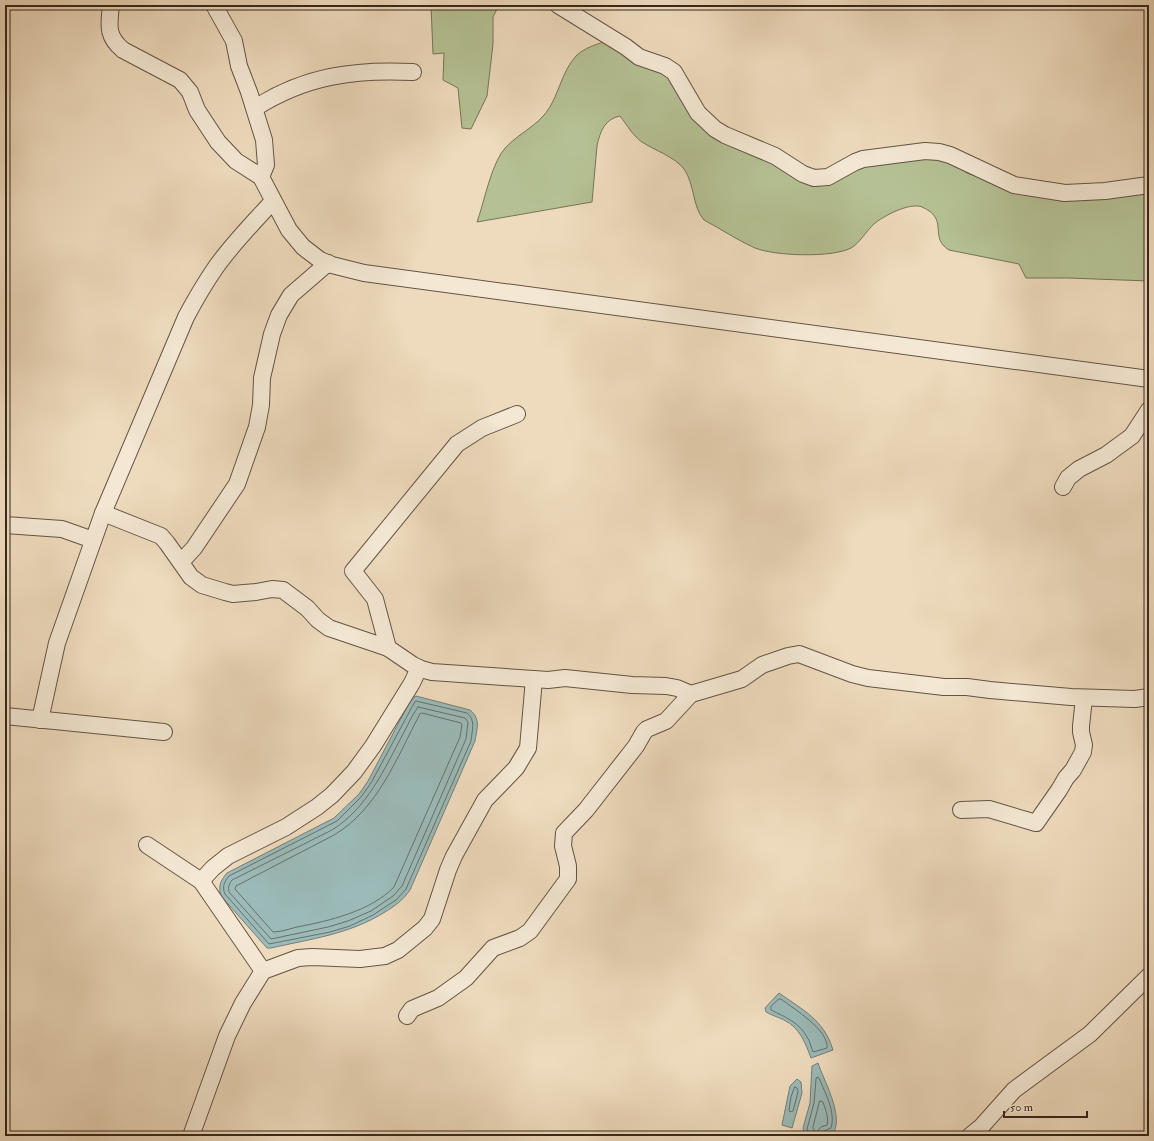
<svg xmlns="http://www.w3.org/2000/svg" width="1154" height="1141" font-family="'IM FELL Double Pica',serif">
<rect width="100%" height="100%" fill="#eedbbd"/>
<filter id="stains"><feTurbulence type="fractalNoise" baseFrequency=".005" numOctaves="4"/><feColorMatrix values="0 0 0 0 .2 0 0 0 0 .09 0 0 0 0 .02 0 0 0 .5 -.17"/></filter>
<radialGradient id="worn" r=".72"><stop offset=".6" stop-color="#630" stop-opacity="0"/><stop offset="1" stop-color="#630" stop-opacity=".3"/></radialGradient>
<g fill="#b5c194" stroke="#767458">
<path d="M431 5H499L493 17V44L487 96 471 129 462 128 458 88 443 80 444 53 433 54Z"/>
<path d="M604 42 666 71 683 99 806 180 862 163 935 156 947 159 967 173 1030 195 1149 189V281L1068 278H1026L1019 264 949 250C928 237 950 219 922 207 910 202 883 216 874 224 867 230 859 244 851 248 832 258 775 256 755 248 737 240 721 229 704 220 692 206 695 185 684 169 675 157 654 150 642 142 633 136 627 125 620 116 605 119 600 131 597 146L592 202 477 222C484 202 488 180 497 161 506 139 530 132 545 114 559 97 561 71 577 55 585 48 594 45 604 42Z"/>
</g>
<g fill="#9bbab8" stroke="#737f7a">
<path d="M416 696 470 710C481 719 477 728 475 741L410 890C403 900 395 906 385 912 350 934 311 939 271 948H267L221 896C218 887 220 881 227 873L334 818 359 794 368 781 408 705 414 697Z"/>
<path d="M779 993C803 1010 824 1020 833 1050L811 1058C805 1042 800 1028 784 1020 778 1017 771 1015 766 1012L765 1008Z"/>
<path d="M818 1063C824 1081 843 1114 834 1132 824 1135 812 1139 804 1133L803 1128 810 1103 812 1066Z"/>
<path d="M797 1079 801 1082 802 1093 792 1128 782 1125 790 1086Z"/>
</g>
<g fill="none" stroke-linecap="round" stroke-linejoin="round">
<g stroke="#68706a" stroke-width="1">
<path d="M416 701 467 713C476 720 472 730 471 741L406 889 396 900 373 915 350 926 330 932 269 944 225 894C222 887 224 882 229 876L337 821 361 797 371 783 412 707Z"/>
<path d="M418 707 465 718 468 722 466 739 402 886 393 896 371 911 348 921 328 927 271 939 229 892C228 887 229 884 232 880L332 830C367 808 384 770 403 734 408 725 412 715 418 707Z"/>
<path d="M422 713 461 723 462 725 460 737 394 887C371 911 329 921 297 927 289 929 281 932 273 932L235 889 236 886 334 835C378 809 397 757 420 714Z"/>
<path d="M779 999H781C794 1009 829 1030 827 1048L813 1052C811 1047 810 1041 807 1037 799 1022 785 1017 771 1010V1007Z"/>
<path d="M795 1087 797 1088 798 1092 793 1111 790 1112 789 1110 791 1097Z"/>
<path d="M820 1101 823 1102C825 1109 829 1117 827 1125L821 1127 816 1133 813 1128Z"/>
<path d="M810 1136 807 1129 814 1103 816 1079 817 1077 819 1078C825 1093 836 1112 831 1128L824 1131 823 1136"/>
</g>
<g stroke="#645445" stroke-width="18">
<g id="minor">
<path d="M111 5C109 25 106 36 123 50L180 80 190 92 197 110 218 142 236 161 261 177 289 230 303 247 320 260 332 265 364 273 1149 379"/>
<path d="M214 5 234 41 239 66 249 92 264 140 266 165 261 177"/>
<path d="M558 5 626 47 639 57 665 66 674 72 698 113 715 129 725 135 775 156 803 174 814 178 828 177 855 162 863 159 925 151 939 152 950 155 1014 185 1065 193 1105 191 1149 185"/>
<path d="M255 108C305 76 354 69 413 72"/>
<path d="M1063 487 1068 478 1079 469 1106 455 1132 436 1149 410"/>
<path d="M103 513 161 536 167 543 191 577 202 585 225 592 233 594 256 592 272 589 283 590 307 608 318 620 329 628 388 648 413 665 421 669 432 672 548 680 565 678 632 685 666 686 677 688 691 694 742 679 762 665 788 656 799 654 852 674 868 678 944 687H967L990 690 1071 697 1135 699 1149 697"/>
<path d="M5 525 62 529 93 540"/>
<path d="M181 562 194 548 237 484 257 427 261 405 262 378 272 334 279 315 291 295 328 263"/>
<path d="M388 648 375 599 353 571 457 444 482 428 517 414"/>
<path d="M5 716 164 732"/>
<path d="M40 720 57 643 103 513 186 317C195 300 205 283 216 267 233 243 254 222 273 201"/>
<path d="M961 810 989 809 1036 823 1059 790 1066 778 1073 770 1083 752 1084 745 1081 732V726L1084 698"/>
<path d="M147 845 201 881 263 971"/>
<path d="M201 881 213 868 228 856 286 827 317 807 332 795 354 772 373 746 412 683 419 668"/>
<path d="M407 1016 412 1009 438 998 466 978 493 948 520 938 530 931 568 879V866L563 846 564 833 586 810 636 746 644 732 647 729 666 721 691 694"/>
<path d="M191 1136 227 1036 243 1003 263 971 298 958 312 957 360 959 385 956 398 950 425 928 432 919 448 870 454 856 485 800 516 768 528 748 534 679"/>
<path d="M970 1136 981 1127 1014 1090 1090 1034 1149 976"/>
</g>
</g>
<use href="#minor" stroke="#f4e8d4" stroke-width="16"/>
</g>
<rect width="1154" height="1141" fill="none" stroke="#eedbbd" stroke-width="20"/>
<rect x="6" y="6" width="1142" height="1129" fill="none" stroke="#36271d" stroke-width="2"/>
<rect x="10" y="10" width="1134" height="1121" fill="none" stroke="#36271d"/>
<path d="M1004 1111v6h83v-6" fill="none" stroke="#36271d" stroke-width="2"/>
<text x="1010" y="1111" font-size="12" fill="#36271d" stroke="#f4e8d4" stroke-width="3" paint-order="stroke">50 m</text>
<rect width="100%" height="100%" filter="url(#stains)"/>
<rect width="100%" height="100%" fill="url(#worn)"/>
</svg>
